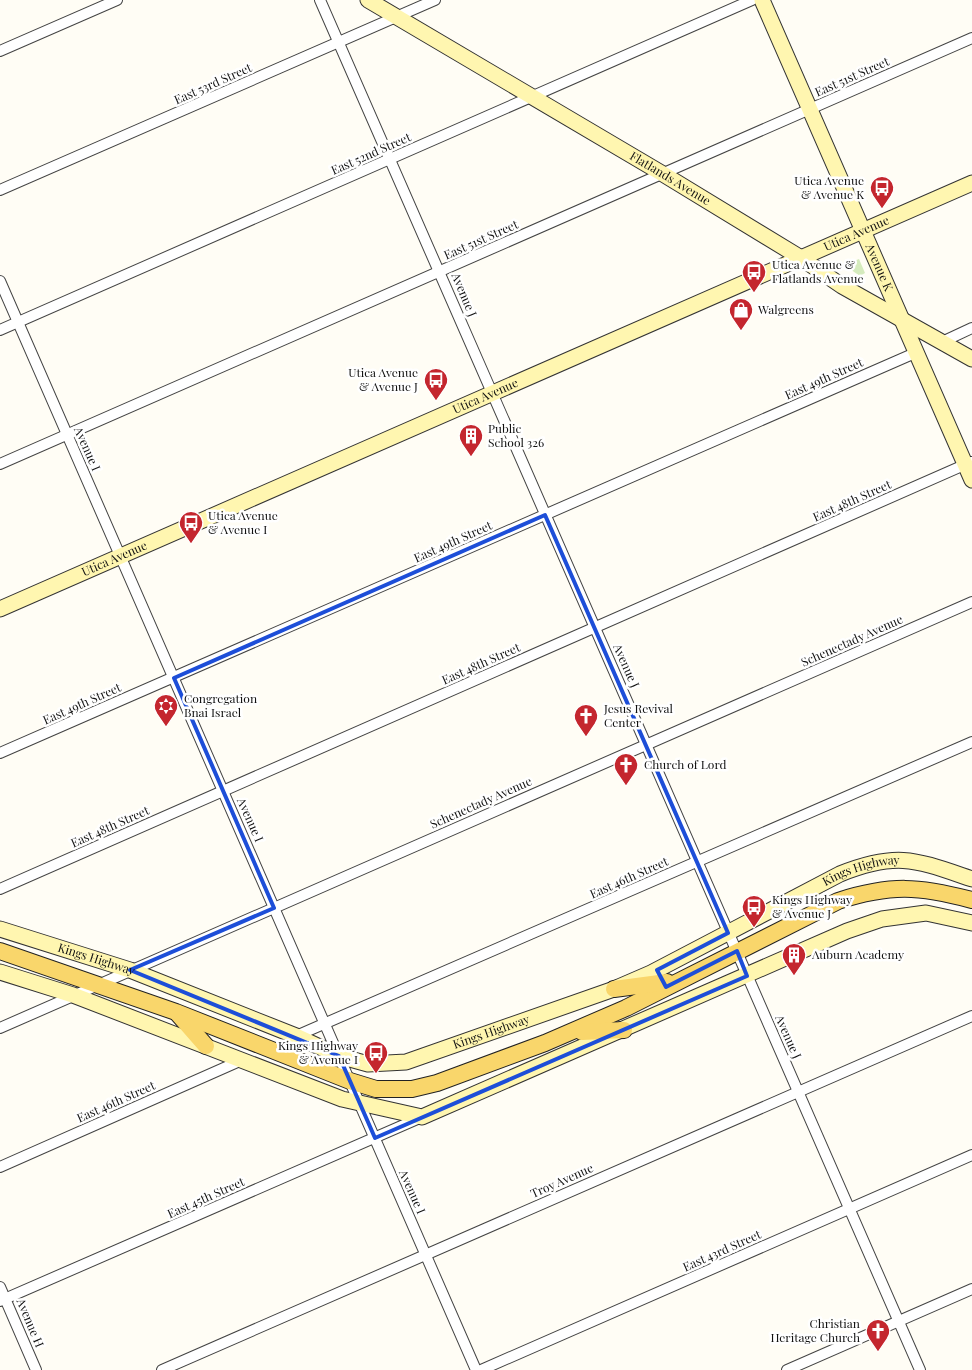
<svg xmlns="http://www.w3.org/2000/svg" width="972" height="1370" font-family="'Playfair Display',serif">
<rect width="100%" height="100%" fill="#fffdf5"/>
<path fill="#d5ebbd" d="M859 259 865 273 860 276 844 265Z"/>
<g fill="none" stroke-linecap="round" stroke-linejoin="round">
<g stroke="#444" stroke-width="12">
<g id="street">
<path d="M320 0 920 1370"/>
<path d="M0 51 117 0"/>
<path d="M0 190 435 0"/>
<path d="M0 281 476 1370"/>
<path d="M0 330 752 0"/>
<path d="M942 342 972 328"/>
<path d="M0 464 972 38"/>
<path d="M0 753 915 353"/>
<path d="M0 889 971 462"/>
<path d="M0 1028 972 602"/>
<path d="M296 1036 972 742"/>
<path d="M0 1167 242 1060"/>
<path d="M0 1287 36 1370"/>
<path d="M0 1301 422 1117"/>
<path d="M162 1370 972 1016"/>
<path d="M481 1370 972 1155"/>
<path d="M787 1370 972 1289"/>
</g>
</g>
<g stroke="#333" stroke-width="17">
<g id="secondary">
<path id="s1" d="M368 0 663 174 801 258 842 286 972 359"/>
<path id="s2" d="M762 0 972 480"/>
<path id="s3" d="M0 609 972 183"/>
<path id="s4" d="M0 929 130 970 296 1036 339 1056 368 1064 406 1062 614 989 651 973 840 874C898 851 916 860 972 879"/>
<path d="M0 972 73 995 342 1099 422 1117 847 931 882 919 926 913 972 923"/>
</g>
</g>
<g stroke="#222" stroke-width="18">
<g id="primary">
<path d="M0 951 176 1012 350 1081 376 1089H412L437 1083 545 1043 626 1008 838 901C891 884 919 886 972 900"/>
<path d="M614 989 667 982"/>
<path d="M178 1014 206 1046"/>
<path d="M582 1032 624 1030"/>
</g>
</g>
<use href="#street" stroke="#fff" stroke-width="10"/>
<use href="#secondary" stroke="#fff6b0" stroke-width="15"/>
<use href="#primary" stroke="#f9d66b" stroke-width="16"/>
</g>
<path fill="none" stroke="#1d4ed8" stroke-width="4" stroke-linejoin="round" d="M545 515 728 933 657 970 666 987 737 951 747 976 375 1138 339 1056 130 970 274 908 174 678Z"/>
<defs>
<g id="bus-pin" transform="scale(1.25)"><path d="M0 17L-7.5 6A9.5 9.5 0 1 1 7.5 6Z" fill="#c4262e" stroke="#fff"/><path d="M-5-6H5V4H4V6H2V4H-2V6H-4V4H-5ZM-3.5-4V0h7V-4ZM-3.5 1.2v1.5H-2V1.2ZM2 1.2v1.5H3.5V1.2Z" fill="#fff"/></g>
<g id="shop-pin" transform="scale(1.25)"><path d="M0 17L-7.5 6A9.5 9.5 0 1 1 7.5 6Z" fill="#c4262e" stroke="#fff"/><path d="M-5-2.5h2.3a2.7 3.5 0 0 1 5.4 0H5L5.5 6h-11ZM-1.5-2.5h3a1.5 2.3 0 0 0-3 0Z" fill="#fff"/></g>
<g id="building-pin" transform="scale(1.25)"><path d="M0 17L-7.5 6A9.5 9.5 0 1 1 7.5 6Z" fill="#c4262e" stroke="#fff"/><path d="M-4-6H4V6H1V3H-1V6H-4ZM-2.5-4.3h1.7v1.8h-1.7ZM.8-4.3h1.7v1.8H.8ZM-2.5-1h1.7V.8h-1.7ZM.8-1h1.7V.8H.8Z" fill="#fff"/></g>
<g id="synagogue-pin" transform="scale(1.25)"><path d="M0 17L-7.5 6A9.5 9.5 0 1 1 7.5 6Z" fill="#c4262e" stroke="#fff"/><path d="M0-6.5L5.6 3.2H-5.6ZM0 6.5L5.6-3.2H-5.6Z" fill="#fff"/></g>
<g id="church-pin" transform="scale(1.25)"><path d="M0 17L-7.5 6A9.5 9.5 0 1 1 7.5 6Z" fill="#c4262e" stroke="#fff"/><path d="M-1.2-6h2.4v3.5h3.3v2.4h-3.3V6h-2.4V-.1h-3.3v-2.4h3.3Z" fill="#fff"/></g>
</defs>
<g fill-rule="evenodd">
<use href="#bus-pin" x="882" y="188"/>
<use href="#bus-pin" x="754" y="272"/>
<use href="#shop-pin" x="741" y="310"/>
<use href="#bus-pin" x="436" y="380"/>
<use href="#building-pin" x="471" y="436"/>
<use href="#bus-pin" x="191" y="523"/>
<use href="#synagogue-pin" x="166" y="706"/>
<use href="#church-pin" x="586" y="716"/>
<use href="#church-pin" x="626" y="765"/>
<use href="#bus-pin" x="754" y="907"/>
<use href="#building-pin" x="794" y="955"/>
<use href="#bus-pin" x="376" y="1053"/>
<use href="#church-pin" x="878" y="1331"/>
</g>
<g text-anchor="middle" stroke-width="5" stroke-linejoin="round" paint-order="stroke">
<g font-size="12" fill="#111" stroke="#fff">
<text transform="translate(852 77) rotate(-24)" y="4">East 51st Street</text>
<text transform="translate(213 84) rotate(-24)" y="4">East 53rd Street</text>
<text transform="translate(371 154) rotate(-24)" y="4">East 52nd Street</text>
<text dy="4" stroke="none"><textPath href="#s1" startOffset="351">Flatlands Avenue</textPath></text>
<text dy="4" stroke="none"><textPath href="#s3" startOffset="935">Utica Avenue</textPath></text>
<text transform="translate(481 240) rotate(-24)" y="4">East 51st Street</text>
<text dy="4" stroke="none"><textPath href="#s2" startOffset="292">Avenue K</textPath></text>
<text transform="translate(464 295) rotate(67)" y="4">Avenue J</text>
<text transform="translate(824 379) rotate(-24)" y="4">East 49th Street</text>
<text dy="4" stroke="none"><textPath href="#s3" startOffset="530">Utica Avenue</textPath></text>
<text transform="translate(87 449) rotate(66)" y="4">Avenue I</text>
<text transform="translate(852 501) rotate(-24)" y="4">East 48th Street</text>
<text transform="translate(453 542) rotate(-24)" y="4">East 49th Street</text>
<text dy="4" stroke="none"><textPath href="#s3" startOffset="125">Utica Avenue</textPath></text>
<text transform="translate(852 641) rotate(-24)" y="4">Schenectady Avenue</text>
<text transform="translate(481 664) rotate(-24)" y="4">East 48th Street</text>
<text transform="translate(626 666) rotate(66)" y="4">Avenue J</text>
<text transform="translate(82 704) rotate(-24)" y="4">East 49th Street</text>
<text transform="translate(481 803) rotate(-24)" y="4">Schenectady Avenue</text>
<text transform="translate(250 820) rotate(66)" y="4">Avenue I</text>
<text transform="translate(110 827) rotate(-24)" y="4">East 48th Street</text>
<text dy="4" stroke="none"><textPath href="#s4" startOffset="926">Kings Highway</textPath></text>
<text transform="translate(629 878) rotate(-24)" y="4">East 46th Street</text>
<text dy="4" stroke="none"><textPath href="#s4" startOffset="101">Kings Highway</textPath></text>
<text dy="4" stroke="none"><textPath href="#s4" startOffset="521">Kings Highway</textPath></text>
<text transform="translate(788 1037) rotate(66)" y="4">Avenue J</text>
<text transform="translate(116 1102) rotate(-24)" y="4">East 46th Street</text>
<text transform="translate(562 1181) rotate(-24)" y="4">Troy Avenue</text>
<text transform="translate(412 1192) rotate(66)" y="4">Avenue I</text>
<text transform="translate(206 1198) rotate(-24)" y="4">East 45th Street</text>
<text transform="translate(722 1251) rotate(-24)" y="4">East 43rd Street</text>
<text transform="translate(30 1323) rotate(67)" y="4">Avenue H</text>
</g>
<g font-size="12" fill="#111" stroke="#fff" text-anchor="start">
<text x="864" y="185" text-anchor="end">Utica Avenue<tspan x="864" dy="14">&amp; Avenue K</tspan></text>
<text x="772" y="269">Utica Avenue &amp;<tspan x="772" dy="14">Flatlands Avenue</tspan></text>
<text x="758" y="314">Walgreens</text>
<text x="418" y="377" text-anchor="end">Utica Avenue<tspan x="418" dy="14">&amp; Avenue J</tspan></text>
<text x="488" y="433">Public<tspan x="488" dy="14">School 326</tspan></text>
<text x="208" y="520">Utica Avenue<tspan x="208" dy="14">&amp; Avenue I</tspan></text>
<text x="184" y="703">Congregation<tspan x="184" dy="14">Bnai Israel</tspan></text>
<text x="604" y="713">Jesus Revival<tspan x="604" dy="14">Center</tspan></text>
<text x="644" y="769">Church of Lord</text>
<text x="772" y="904">Kings Highway<tspan x="772" dy="14">&amp; Avenue J</tspan></text>
<text x="812" y="959">Auburn Academy</text>
<text x="358" y="1050" text-anchor="end">Kings Highway<tspan x="358" dy="14">&amp; Avenue I</tspan></text>
<text x="860" y="1328" text-anchor="end">Christian<tspan x="860" dy="14">Heritage Church</tspan></text>
</g>
</g>
</svg>
